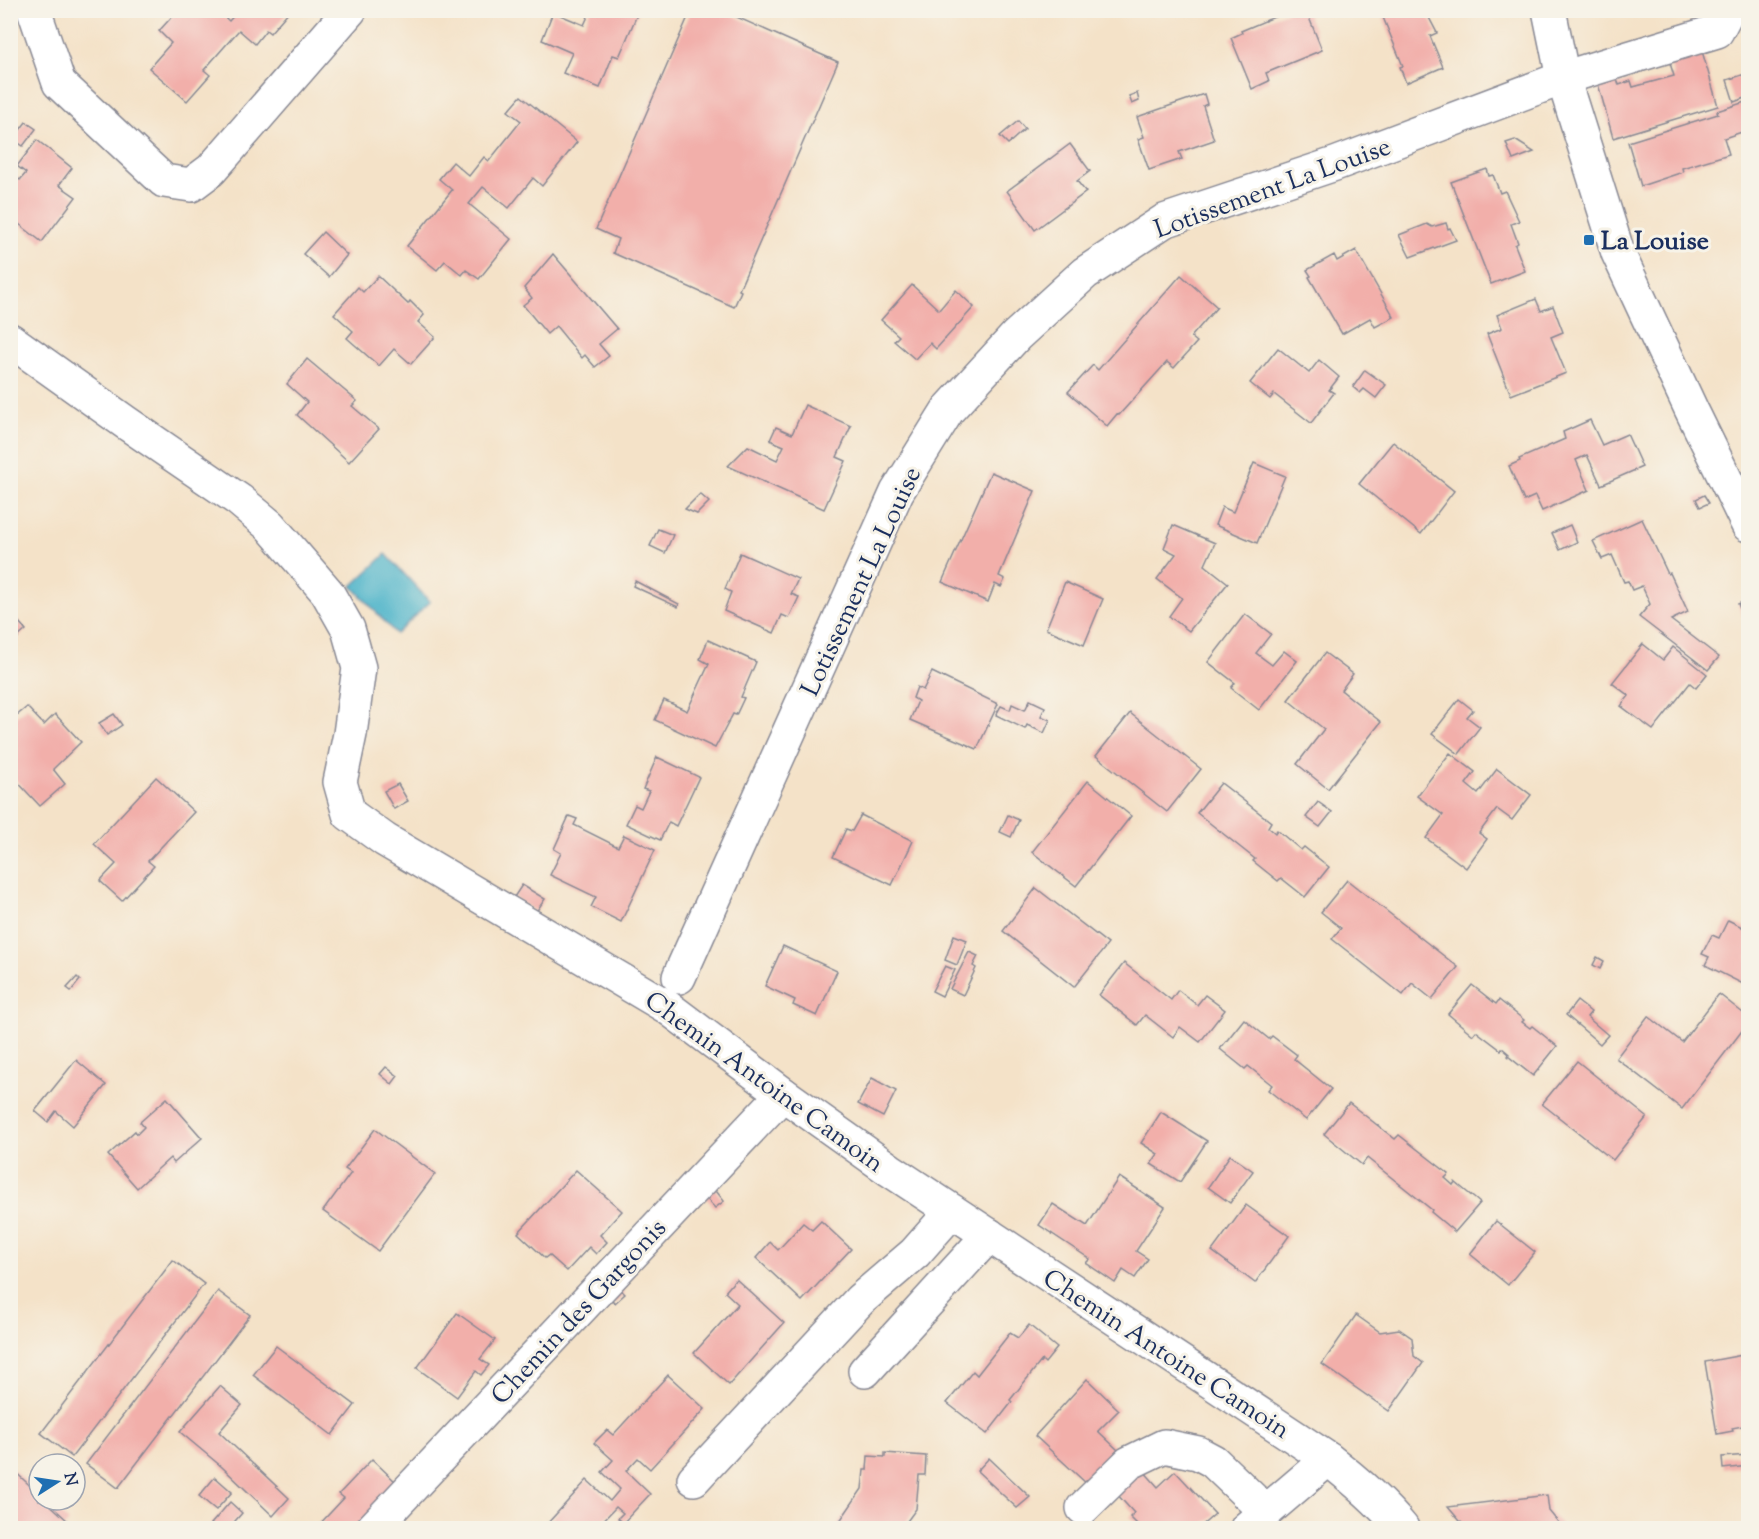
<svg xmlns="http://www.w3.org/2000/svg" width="1759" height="1539" font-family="'Sorts Mill Goudy',serif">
<rect width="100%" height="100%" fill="#f7f3e8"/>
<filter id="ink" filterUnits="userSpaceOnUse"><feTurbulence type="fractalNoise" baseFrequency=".0167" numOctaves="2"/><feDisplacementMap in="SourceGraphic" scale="12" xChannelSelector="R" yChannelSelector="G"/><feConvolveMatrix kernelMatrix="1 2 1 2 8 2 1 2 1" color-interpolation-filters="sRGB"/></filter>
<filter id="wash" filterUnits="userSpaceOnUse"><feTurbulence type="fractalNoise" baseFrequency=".008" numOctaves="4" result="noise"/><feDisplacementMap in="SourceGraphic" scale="24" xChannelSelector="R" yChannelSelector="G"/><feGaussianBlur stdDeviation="1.35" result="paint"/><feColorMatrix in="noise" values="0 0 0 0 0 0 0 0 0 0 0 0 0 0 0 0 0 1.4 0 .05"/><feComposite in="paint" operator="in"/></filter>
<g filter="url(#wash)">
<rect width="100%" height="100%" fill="#f4e2c8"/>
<path fill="#4ab2c9" stroke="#327094" stroke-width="1.5" d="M386 554 430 602 396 634 352 586Z"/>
<g id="blocks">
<g fill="#f2afaa">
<path d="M178 10H217L229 21 239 10H290L270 33 266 30 255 44 239 30 204 70 210 75 187 101 149 68 171 43 159 31Z"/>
<path d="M591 10H639L619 57 613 55 600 88 563 73 572 53 542 40 553 12 584 25Z"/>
<path d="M691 10H721L838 62 739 290 741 291 734 307 613 253 618 239 596 229Z"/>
<path d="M1291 10H1306L1322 50 1266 73 1269 81 1252 89 1231 38 1242 33 1241 31Z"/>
<path d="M1380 10H1425L1437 33 1430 36 1443 67 1406 83 1400 67 1403 66Z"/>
<path d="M1702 51 1718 106 1613 138 1597 80 1616 75 1619 85 1631 81 1633 87 1674 76 1669 60Z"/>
<path d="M1748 73V97L1734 102 1727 80Z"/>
<path d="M1137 93 1139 101 1132 104 1129 96Z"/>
<path d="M1204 94 1207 104 1203 106 1214 140 1179 152 1182 159 1149 170 1138 139 1144 137 1137 117Z"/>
<path d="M521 96 577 142 542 186 533 178 509 208 483 187 469 204 511 239 479 279 466 270 462 275 445 261 437 270 407 246 452 190 439 179 453 162 469 176 484 157 489 161 521 121 508 111Z"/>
<path d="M1748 101V130L1724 138 1729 154 1682 168 1683 172 1641 186 1628 142 1718 114 1717 111Z"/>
<path d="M1018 121 1025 129 1008 144 1000 136Z"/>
<path d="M26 122 36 129 23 146 13 139Z"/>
<path d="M37 140 72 168 59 185 76 197 42 242 10 217V173L20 180 26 173 17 166Z"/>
<path d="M1515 140 1534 152 1513 160 1506 143Z"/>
<path d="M1070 144 1090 171 1077 181 1086 192 1035 230 1007 191Z"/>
<path d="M1487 169 1489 176 1493 175 1500 193 1505 191 1519 221 1511 224 1518 243 1515 245 1525 271 1491 284 1451 182Z"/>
<path d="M1446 223 1448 229 1450 228 1456 240 1410 257 1399 235 1427 224 1432 227Z"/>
<path d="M323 232 347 255 329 277 303 254Z"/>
<path d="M1356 250 1394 317 1375 327 1370 318 1342 334 1309 277 1311 276 1307 270 1334 255 1337 261Z"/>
<path d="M553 254 617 329 599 344 609 356 595 367 585 355 582 358 556 326 547 334 523 305 532 298 524 288Z"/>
<path d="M1181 275 1217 307 1191 337 1197 342 1174 368 1167 362 1119 415 1117 414 1107 426 1068 392 1093 365 1098 370Z"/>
<path d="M378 276 408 304 410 301 424 315 418 322 435 337 411 364 394 349 379 366 347 338 353 331 334 314 358 287 363 292Z"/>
<path d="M912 285 939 310 956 290 974 307 936 349 930 343 915 359 894 341 899 336 881 320Z"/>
<path d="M1536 299 1541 311 1553 306 1563 332 1551 337 1566 373 1511 395 1487 334 1502 328 1497 315Z"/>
<path d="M1278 348 1309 373 1319 360 1339 377 1329 390 1334 393 1311 423 1274 394 1270 399 1250 383Z"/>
<path d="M307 359 357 401 352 406 379 429 349 462 297 415 307 402 287 384Z"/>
<path d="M1365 370 1386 385 1376 398 1364 389 1360 393 1353 387Z"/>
<path d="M805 405 851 426 837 457 846 461 824 509 728 466 748 446 777 460 784 446 770 440 776 427 792 434Z"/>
<path d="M1590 420 1602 445 1627 434 1642 467 1601 485 1587 455 1576 460 1589 490 1542 511 1535 496 1524 501 1509 466 1520 461 1519 459 1565 439 1563 432Z"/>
<path d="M1393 442 1454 491 1421 534 1359 484Z"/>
<path d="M1254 463 1285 476 1257 543 1215 525 1222 507 1233 512Z"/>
<path d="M991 472 1035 491 999 576 1005 579 1001 587 995 584 988 602 942 582Z"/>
<path d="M700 494 709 502 697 514 685 509Z"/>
<path d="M1704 495 1709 503 1700 507 1696 499Z"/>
<path d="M1642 519 1668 574 1670 573 1688 612 1671 620 1719 657 1708 670 1639 617 1650 604 1642 586 1632 590 1628 581 1624 582 1612 555 1602 559 1593 541Z"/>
<path d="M1173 525 1215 543 1205 565 1228 583 1189 631 1169 616 1182 598 1157 579 1176 554 1164 548Z"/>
<path d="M1570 525 1577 542 1560 550 1552 533Z"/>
<path d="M658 529 673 535 665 553 650 546Z"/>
<path d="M740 553 798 579 791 594 799 597 789 618 782 615 774 633 724 611 731 592 725 589Z"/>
<path d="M635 581 679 604 678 607 633 586Z"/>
<path d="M1065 582 1103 599 1084 645 1046 629Z"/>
<path d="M1748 600V626L1738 604Z"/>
<path d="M10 612 26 630 10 644Z"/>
<path d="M1245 614 1271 634 1256 653 1272 665 1284 651 1297 661 1259 710 1231 688 1235 683 1208 662Z"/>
<path d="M708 640 756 662 741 697 744 698 736 715 733 714 725 729 715 748 655 720 664 700 687 711 709 664 700 659Z"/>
<path d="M1643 644 1663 660 1673 647 1707 674 1696 688 1690 683 1653 730 1621 706 1629 696 1612 683Z"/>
<path d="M1325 653 1353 674 1341 690 1381 722 1328 789 1297 764 1324 729 1288 700Z"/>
<path d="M932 672 998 704 977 749 910 720 918 701 913 698 917 687 923 690Z"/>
<path d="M1459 699 1473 710 1467 717 1480 727 1459 754 1432 734Z"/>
<path d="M1030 700 1045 707 1041 716 1050 720 1044 733 1027 725 1025 729 996 715 1001 706 1010 710 1012 704 1025 710Z"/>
<path d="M27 707 44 725 55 714 81 742 53 769 65 784 40 806 10 774V721Z"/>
<path d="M1130 713 1201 769 1167 812 1096 756Z"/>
<path d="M114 714 122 725 107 735 99 723Z"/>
<path d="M1450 753 1475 772 1466 784 1478 794 1497 769 1531 795 1512 820 1497 809 1479 833 1487 839 1466 868 1426 838 1443 815 1417 796Z"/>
<path d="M657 757 699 777 676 826 669 822 660 840 626 824 635 805 641 808 649 791 643 789Z"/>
<path d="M156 777 194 812 148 861 154 866 122 901 100 881 116 864 94 844Z"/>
<path d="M1088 781 1131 816 1076 886 1032 852Z"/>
<path d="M1221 783 1271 822 1268 827 1275 833 1277 830 1301 850 1304 847 1329 867 1305 897 1281 878 1278 881 1253 861 1255 859 1197 813Z"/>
<path d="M398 784 408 801 394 809 384 791Z"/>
<path d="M1318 802 1332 812 1320 827 1306 817Z"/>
<path d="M861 815 913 841 892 885 833 857 846 829 852 831Z"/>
<path d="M1008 815 1019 820 1011 837 1000 832Z"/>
<path d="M569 816 577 819 574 825 618 847 624 835 655 850 621 922 591 907 596 897 550 875 561 853 554 849Z"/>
<path d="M1347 880 1458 967 1432 999 1412 983 1403 995 1332 939 1341 928 1321 912Z"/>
<path d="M522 885 545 899 536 912 514 897Z"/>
<path d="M1036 888 1108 944 1074 987 1003 931Z"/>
<path d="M1728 920 1746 929 1748 925V983L1747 986 1705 965 1709 957 1702 954 1712 935 1719 938Z"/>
<path d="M954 935 967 940 957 965 945 960Z"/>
<path d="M783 946 837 971 817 1016 793 1005 795 1000 765 986Z"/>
<path d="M969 952 978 956 973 966 976 968 963 995 950 989Z"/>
<path d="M1597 957 1604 961 1600 969 1593 965Z"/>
<path d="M1124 963 1171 1000 1178 990 1197 1005 1205 995 1225 1010 1200 1042 1180 1027 1173 1037 1145 1015 1137 1025 1099 995Z"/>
<path d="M945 966 955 970 942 996 932 991Z"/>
<path d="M77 977 80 980 71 991 67 988Z"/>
<path d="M1472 985 1496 1004 1499 1000 1524 1020 1522 1022 1530 1028 1532 1026 1557 1046 1533 1076 1508 1056 1509 1054 1502 1048 1501 1050 1476 1031 1473 1035 1448 1014Z"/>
<path d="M1719 994 1748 1017V1023L1682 1109 1616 1058 1648 1016 1682 1042Z"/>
<path d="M1577 1001 1591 1012 1587 1017 1608 1035 1600 1044 1566 1015Z"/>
<path d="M1244 1019 1269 1039 1272 1036 1297 1055 1294 1059 1331 1089 1306 1120 1268 1090 1272 1085 1248 1066 1245 1069 1220 1049Z"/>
<path d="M76 1060 106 1085 73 1126 56 1111 48 1122 35 1111Z"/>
<path d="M1577 1061 1647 1117 1613 1160 1542 1104Z"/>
<path d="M386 1067 398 1076 392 1084 380 1074Z"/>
<path d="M872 1078 896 1091 883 1117 858 1104Z"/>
<path d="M167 1098 202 1138 174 1163 170 1158 137 1188 108 1155 135 1131 137 1134 144 1127 140 1122Z"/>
<path d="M1349 1103 1395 1139 1399 1135 1449 1174 1445 1178 1453 1185 1455 1182 1480 1203 1455 1232 1431 1212 1432 1210 1367 1158 1362 1165 1324 1134Z"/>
<path d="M1161 1112 1207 1141 1180 1182 1151 1164 1158 1154 1141 1143Z"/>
<path d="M375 1129 435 1174 378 1251 323 1211 351 1173 345 1169Z"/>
<path d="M1230 1155 1253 1171 1230 1203 1208 1187Z"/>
<path d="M576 1170 622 1211 600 1235 607 1242 596 1254 589 1247 567 1271 549 1255 545 1258 518 1233Z"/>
<path d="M1119 1177 1165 1207 1136 1251 1148 1259 1135 1278 1123 1270 1115 1283 1086 1263 1090 1259 1039 1225 1053 1204 1087 1226Z"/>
<path d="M713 1187 724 1201 715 1208 704 1196Z"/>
<path d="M1246 1205 1289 1236 1255 1283 1212 1251Z"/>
<path d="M821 1221 851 1249 802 1301 756 1258 770 1242 778 1250 803 1223 812 1230Z"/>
<path d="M1496 1221 1535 1252 1508 1285 1470 1254Z"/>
<path d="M173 1260 204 1284 72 1457 41 1433Z"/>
<path d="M736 1279 784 1323 729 1385 694 1353 738 1304 725 1292Z"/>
<path d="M618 1287 625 1294 615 1303 609 1297Z"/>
<path d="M218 1291 250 1315 118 1488 86 1464Z"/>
<path d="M457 1313 495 1340 480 1359 489 1365 481 1375 476 1371 457 1397 417 1368Z"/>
<path d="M1356 1315 1380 1332 1399 1329 1412 1338 1414 1356 1423 1363 1389 1411 1322 1364Z"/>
<path d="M1029 1325 1057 1348 1045 1363 1042 1360 1010 1400 1012 1402 987 1434 947 1403 973 1371 977 1375 1010 1333 1018 1338Z"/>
<path d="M276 1346 355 1405 332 1435 253 1375Z"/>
<path d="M1748 1354V1425L1732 1428 1733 1431 1717 1434 1705 1362Z"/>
<path d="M668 1375 705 1409 650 1469 638 1458 626 1471 650 1494 623 1523 618 1518 623 1513 616 1507 596 1528H552L547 1524 587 1480 610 1501 620 1489 602 1472 613 1460 594 1443 607 1430 613 1435Z"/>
<path d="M1087 1379 1119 1410 1098 1431 1118 1450 1087 1484 1035 1436Z"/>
<path d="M220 1386 242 1405 219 1432 289 1498 273 1516 222 1467 180 1432Z"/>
<path d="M885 1453 926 1456 925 1475H919L916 1509 902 1528H835L862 1489 864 1470H867L868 1456 885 1457Z"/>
<path d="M1748 1455V1466L1723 1469 1722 1457Z"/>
<path d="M989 1458 1030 1497 1017 1508 977 1471Z"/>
<path d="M372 1459 400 1486 359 1528H316L344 1498 339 1494Z"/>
<path d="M10 1467 39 1494V1500H45L69 1522 63 1528H10Z"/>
<path d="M1142 1469 1158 1487 1175 1471 1215 1514 1199 1528H1141L1130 1517 1134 1513 1116 1493Z"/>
<path d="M215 1477 232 1492 216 1510 199 1496Z"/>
<path d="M1547 1495 1549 1511 1563 1528H1466L1448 1507Z"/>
<path d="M230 1502 242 1513 229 1528H216L211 1524Z"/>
</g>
</g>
</g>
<g filter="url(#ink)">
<use href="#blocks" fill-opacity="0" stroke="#888893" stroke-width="1.5"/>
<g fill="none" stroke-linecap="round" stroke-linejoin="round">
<g stroke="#888893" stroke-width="36">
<g id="minor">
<path d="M34 10 59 83 164 181 191 185 211 170 350 10"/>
<path d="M1549 10 1563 78 1618 253 1691 409 1748 525"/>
<path d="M10 340 125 422 239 500 270 526 327 592 348 629 359 668 350 734 340 782 349 814 385 840 667 1007 783 1094 890 1170 1328 1459C1355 1480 1380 1501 1402 1528"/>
<path d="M679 977 897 492 948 410 1016 336 1085 273 1164 221 1335 164 1563 78 1717 31 1728 10"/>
<path d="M865 1371 989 1235"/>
<path d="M694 1479 860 1300 915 1253 952 1211"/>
<path d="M1083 1508 1129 1463 1164 1446 1198 1453 1213 1461 1266 1512"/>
<path d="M373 1528 783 1094"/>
<path d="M1247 1528 1328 1459"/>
</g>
</g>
<use href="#minor" stroke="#fff" stroke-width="33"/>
</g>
</g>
<rect fill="#1f6fb2" stroke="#f7f3e8" stroke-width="2" x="1583" y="234" width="12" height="12" rx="3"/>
<g text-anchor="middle" stroke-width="6" stroke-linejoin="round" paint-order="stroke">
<g font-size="26" fill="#1b2f5e" stroke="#f7f3e8">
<text transform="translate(1272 187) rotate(-20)" y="9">Lotissement La Louise</text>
<text transform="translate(860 581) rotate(-65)" y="9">Lotissement La Louise</text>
<text transform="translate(765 1081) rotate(36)" y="9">Chemin Antoine Camoin</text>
<text transform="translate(578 1311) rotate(-47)" y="9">Chemin des Gargonis</text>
<text transform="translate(1167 1353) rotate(33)" y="9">Chemin Antoine Camoin</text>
</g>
<g font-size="26" font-weight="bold" fill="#1b2f5e" stroke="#f7f3e8" text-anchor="start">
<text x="1601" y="249">La Louise</text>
</g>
</g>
<rect width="1759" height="1539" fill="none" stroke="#f7f3e8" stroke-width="36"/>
<g transform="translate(57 1482) rotate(78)"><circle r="28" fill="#f7f3e8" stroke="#9fa5b1" stroke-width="1.5"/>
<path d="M0-4.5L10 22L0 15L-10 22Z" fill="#1f6fb2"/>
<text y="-9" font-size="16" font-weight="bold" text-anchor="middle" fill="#1b2f5e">N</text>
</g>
</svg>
